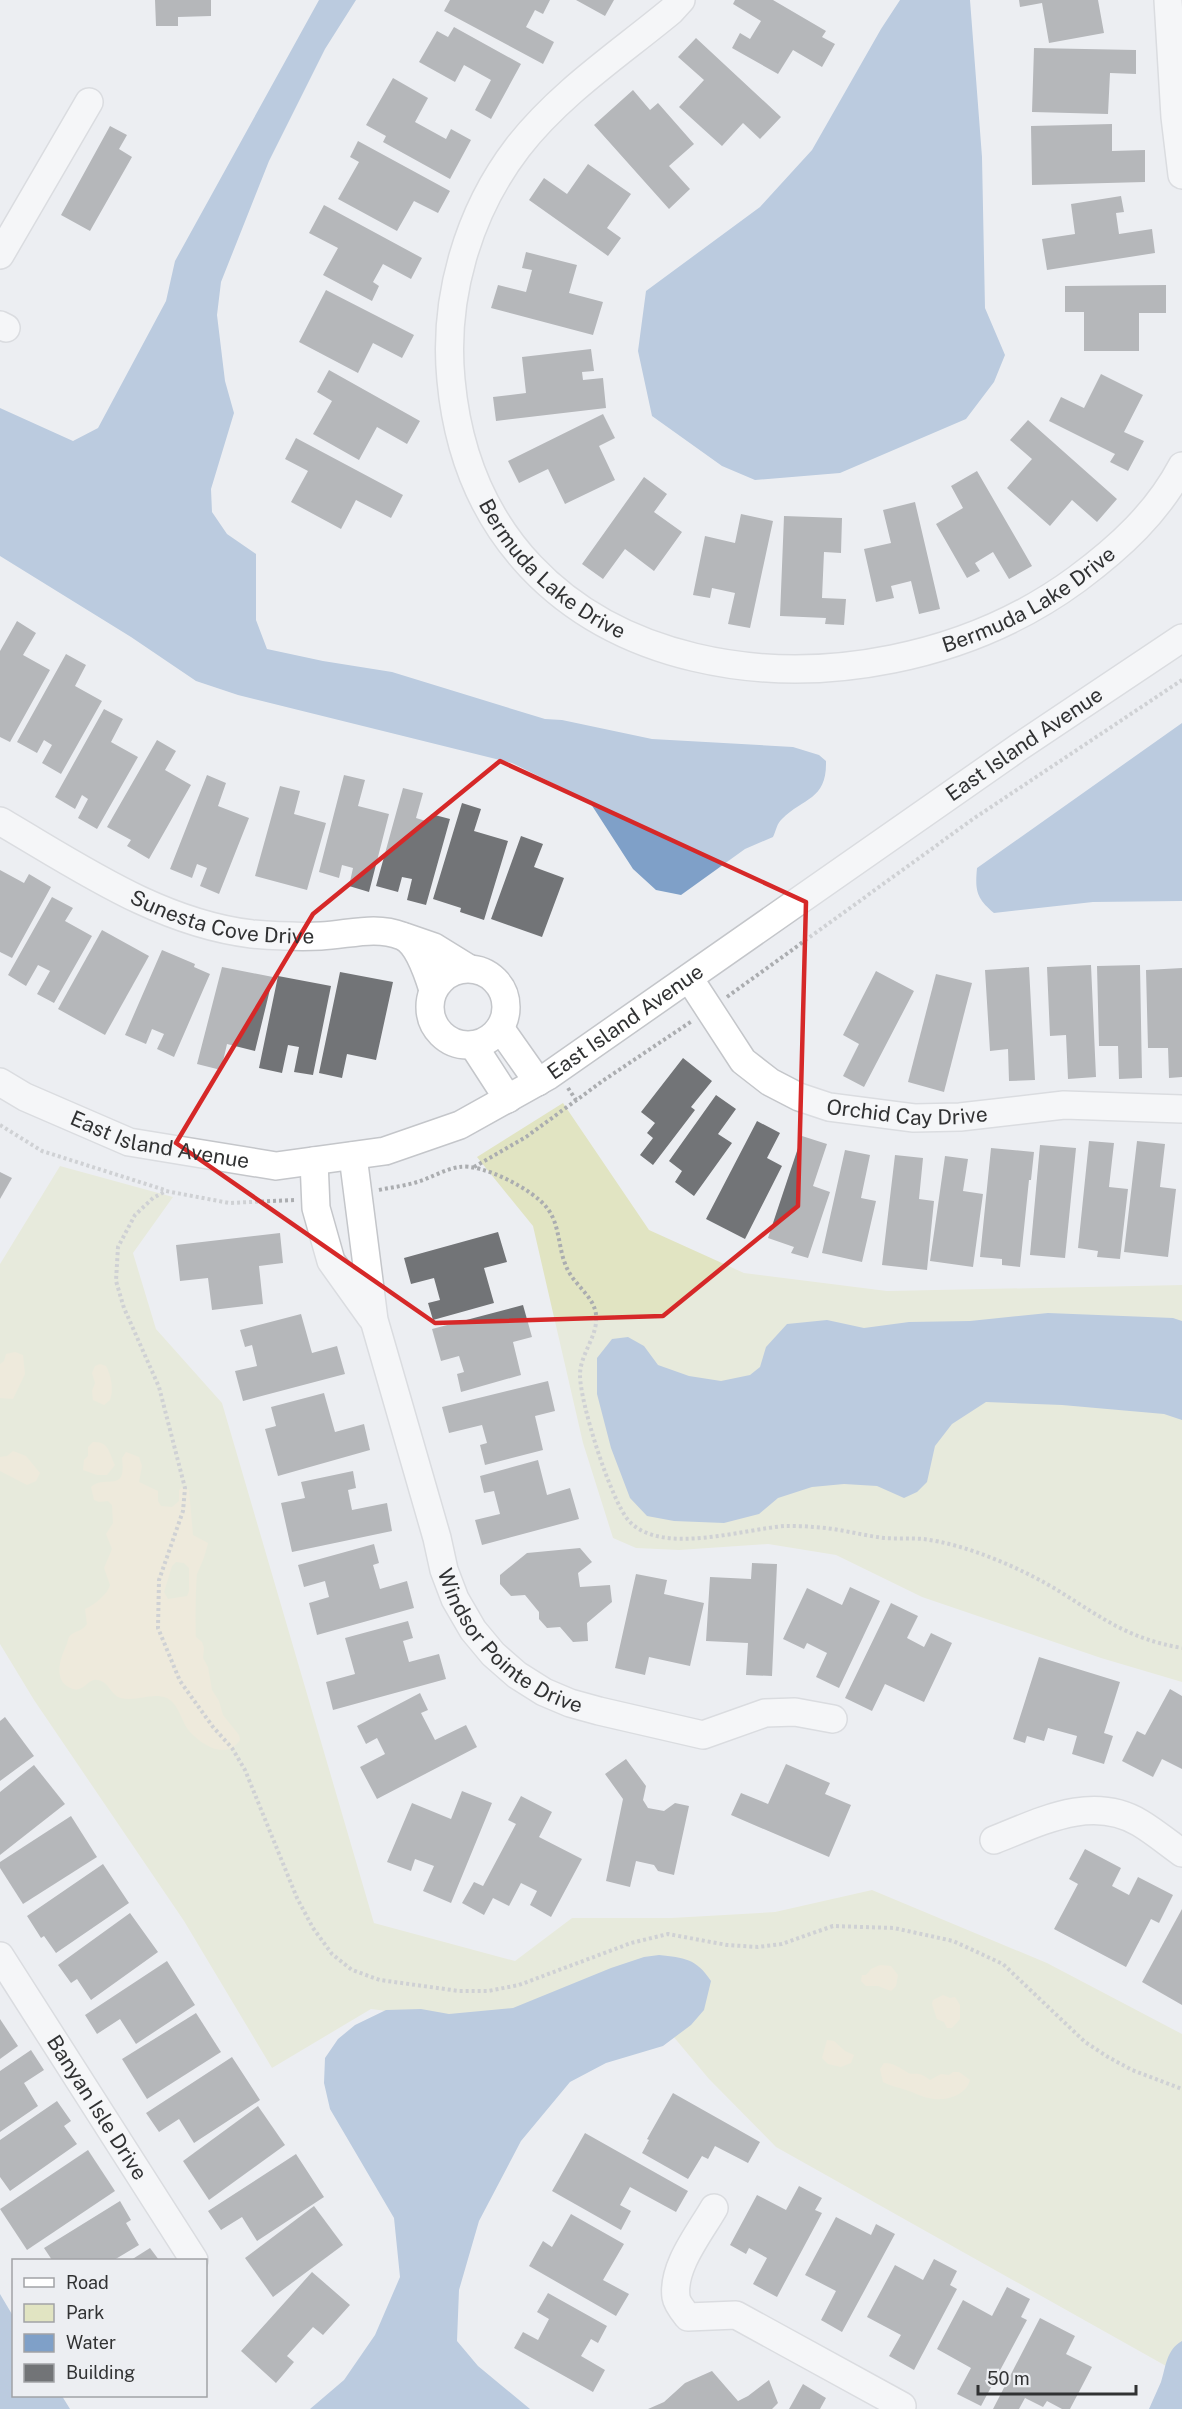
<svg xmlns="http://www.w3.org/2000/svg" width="1182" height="2409" font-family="'Public Sans',sans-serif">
<rect width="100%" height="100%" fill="#eceef2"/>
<g fill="#e1e4c2">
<path d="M563 1103 649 1230 744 1273 887 1291 1182 1285V1682L1101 1658 922 1597 836 1555 768 1544 679 1550 636 1548 613 1538 583 1443 533 1226 477 1157Z"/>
<path d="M60 1166 173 1197 133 1253 156 1329 222 1403 374 1923 515 1961 572 1918H671L775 1912 872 1890 1047 1963 1182 2034V2375L776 2147 709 2079 667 2029 482 2019 409 2014 371 2009 272 2068 184 1921 34 1700 0 1644V1264Z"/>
</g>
<g fill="#efe5c0" fill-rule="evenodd">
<path d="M15 1352 23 1355 25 1374 13 1399 0 1398V1364L4 1361 6 1354Z"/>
<path d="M100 1364 106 1366C111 1375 114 1390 110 1400L104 1405 93 1400 92 1391 95 1383 92 1373 95 1366Z"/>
<path d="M93 1442C109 1441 109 1453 115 1465L107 1475H97L83 1470 84 1460 88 1456V1447Z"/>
<path d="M13 1451 26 1456 40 1473 36 1481 27 1485 0 1471V1457L7 1456Z"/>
<path d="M126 1452 139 1457 142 1466 139 1482 158 1491V1501L161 1506 172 1507 179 1501V1490L182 1487 189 1490 193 1535 208 1543C205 1556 202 1563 197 1574 196 1578 195 1632 196 1637L202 1642 204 1648 203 1658 208 1667 212 1690 219 1701 223 1715 239 1735 240 1740C227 1760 203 1746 190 1732 181 1722 180 1705 167 1698 152 1692 136 1702 121 1698 110 1695 109 1681 97 1680 88 1678 85 1692 73 1689 52 1682 60 1659 66 1646 68 1642 68 1636 72 1634 78 1630 82 1631 87 1624L85 1609C93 1606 108 1594 110 1585L104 1568 112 1549 106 1534 113 1523 112 1505 108 1501 99 1502 94 1500 91 1487C105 1474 127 1495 122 1458ZM176 1562 184 1563 189 1568V1591L187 1596 168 1599 164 1592 172 1566Z"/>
<path d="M880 1965 891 1966 898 1975 896 1986 891 1991 878 1986H866L861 1981 862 1975H866L871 1969Z"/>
<path d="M943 1995 950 1998 955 1997 960 2005V2019L952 2028H947L944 2022 937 2019 932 2004 933 2000Z"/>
<path d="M827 2040 834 2041 845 2051 854 2055 851 2063 841 2067 828 2064 822 2058Z"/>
<path d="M884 2063C894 2063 898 2067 907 2072 913 2077 916 2069 930 2080L941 2074 949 2075 953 2072H959L970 2080C966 2096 944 2102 929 2098 921 2097 914 2092 906 2090 898 2087 890 2086 883 2082L880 2069Z"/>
</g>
<g fill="#7fa0c8">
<path d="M319 0H356L325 49 269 161 221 282 217 315 225 381 234 413 211 489 212 512 227 534 256 554V620L267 649 323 661 392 672 545 719 562 720 652 739 793 747 819 755 826 761C827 800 804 797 782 819 777 823 776 831 773 837L745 849 681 895 656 890 633 869 589 801 512 763 238 695 196 681 131 637 0 556V408L73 441 98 428 166 301 175 261Z"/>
<path d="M900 0H970L982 157 985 308 1005 355 994 382 966 419 840 473 755 480 722 466 652 416 638 351 646 291 760 207 812 150 881 29Z"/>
<path d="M1182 723V901L1093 902 994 913C976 898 975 890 977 868Z"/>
<path d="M1048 1313 1173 1318 1182 1321V1420L1164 1414 1062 1405 986 1402 952 1424 935 1446 927 1482 917 1492 904 1498 877 1486 844 1484 812 1487 778 1498 759 1514 724 1523 674 1521 647 1516 630 1498 611 1448 597 1394V1358L612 1339 628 1337 644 1346 658 1365 689 1376 721 1381 750 1375 760 1367 766 1347 787 1324 827 1320 864 1328 909 1322 970 1321Z"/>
<path d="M659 1955C684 1958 696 1958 711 1981L704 2010 691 2025 663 2046 606 2063 570 2082 521 2141 479 2221 459 2290 457 2341 478 2366 530 2409H310L344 2380 375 2335 400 2277 394 2218 330 2109 324 2083 325 2058 338 2039 355 2025 386 2010 421 2009 449 2014 513 2008 611 1968 644 1957Z"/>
<path d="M0 2294 13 2316 14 2396H62L70 2409H0Z"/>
<path d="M1182 2341V2409H1149C1153 2400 1157 2391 1161 2382 1166 2367 1166 2350 1182 2341Z"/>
</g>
<g fill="#727477">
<path d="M155 0H211V16L178 17V26H156Z"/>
<path d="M450 0H550L543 14 535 10 526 27 554 42 543 64 444 11Z"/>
<path d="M576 0H614L605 16Z"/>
<path d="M735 0H773L826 31 822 37 835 44 822 67 793 50 778 74 732 48 740 33 750 39 761 21 733 4Z"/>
<path d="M1019 0H1098L1104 33 1049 43 1042 3 1020 7Z"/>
<path d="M454 27 521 64 491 119 475 110 491 80 464 65 455 82 419 62 437 31 448 37Z"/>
<path d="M696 38 781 117 760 139 743 123 722 146 679 107 704 80 678 57Z"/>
<path d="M1034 48 1136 50V74L1110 73 1108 114 1032 112Z"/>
<path d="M393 78 428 98 415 122 446 139 451 129 471 140 450 179 383 142 386 136 366 125Z"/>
<path d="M633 90 650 110 658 103 694 144 669 166 690 189 669 209 594 125Z"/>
<path d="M1112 124V151L1145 150V182L1032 185 1031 126Z"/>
<path d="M110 126 127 135 119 149 132 157 90 231 61 215Z"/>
<path d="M358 141 450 191 438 213 414 201 397 231 338 199 359 162 350 157Z"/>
<path d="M588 164 631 194 607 228 621 238 608 256 529 200 544 178 567 194Z"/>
<path d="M1121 196 1124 212 1116 213 1119 234 1152 229 1155 253 1047 270 1042 239 1075 234 1071 204Z"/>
<path d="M324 205 422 258 411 279 383 264 373 282 379 286 372 301 323 275 338 248 309 233Z"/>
<path d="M526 252 577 265 569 293 603 302 593 335 491 308 498 285 526 292 532 270 522 268Z"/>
<path d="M1166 285V313H1139V351H1084V312H1065V286Z"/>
<path d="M326 290 414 335 402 358 373 343 358 373 299 342Z"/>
<path d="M591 349 594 371 582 372 583 380 603 378 606 408 496 421 493 397 526 393 522 357Z"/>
<path d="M329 370 420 421 407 444 377 427 359 460 313 434 332 401 317 392Z"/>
<path d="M1101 374 1143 395 1124 432 1144 441 1128 471 1110 462 1115 454 1049 421 1061 397 1084 408Z"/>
<path d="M603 414 615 438 599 446 615 480 565 504 548 469 519 483 508 461Z"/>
<path d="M1028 420 1117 499 1097 522 1072 500 1050 526 1007 488 1032 459 1010 440Z"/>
<path d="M296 438 403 495 391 518 356 500 341 529 291 502 308 471 285 459Z"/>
<path d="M977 471 1032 566 1009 579 993 552 975 563 980 571 967 578 936 524 963 508 951 486Z"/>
<path d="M644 477 667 494 654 512 682 532 654 571 625 549 603 579 582 564Z"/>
<path d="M915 502 940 609 919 614 911 581 891 586 894 598 876 602 864 549 891 543 883 510Z"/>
<path d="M741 514 773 521 750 628 728 624 735 593 712 588 710 598 693 595 705 536 735 543Z"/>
<path d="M784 516 842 518 841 553 824 552 822 598 846 599 844 625 825 624 826 618 780 616Z"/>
<path d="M17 621 36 633 23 655 50 670 10 742 0 737V651Z"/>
<path d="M66 654 86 665 75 686 102 701 61 774 42 763 52 745 44 740 37 753 17 742Z"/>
<path d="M104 709 123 719 111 742 138 757 97 829 78 818 88 799 82 795 75 809 55 797Z"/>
<path d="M157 740 176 751 165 770 191 785 149 859 127 846 131 840 107 827Z"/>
<path d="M207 775 226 783 218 806 249 818 219 894 200 886 207 868 197 864 192 878 170 869Z"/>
<path d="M344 775 365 780 358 806 389 814 369 892 349 886 353 868 342 865 339 878 319 872Z"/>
<path d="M280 786 300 791 294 814 326 823 307 890 255 876Z"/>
<path d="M403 788 423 793 416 818 429 822 431 814 450 819 426 905 407 900 412 879 402 877 398 892 376 886Z"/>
<path d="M462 803 481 809 474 831 508 841 484 920 460 912 461 908 433 899Z"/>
<path d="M521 836 543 844 534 867 564 878 542 937 491 919Z"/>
<path d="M0 870 24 883 29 874 51 887 12 958 0 952Z"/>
<path d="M52 897 73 908 65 921 92 936 54 1003 37 994 50 971 38 965 26 986 8 975Z"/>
<path d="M102 930 149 956 105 1035 58 1009Z"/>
<path d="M162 950 195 964 194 967 210 974 174 1057 157 1049 164 1034 152 1029 146 1044 125 1035Z"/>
<path d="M1091 965 1096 1077 1068 1079 1066 1035 1050 1036 1047 967Z"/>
<path d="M1140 965 1142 1078 1119 1079 1118 1046H1099L1097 966Z"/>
<path d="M222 967 273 977 255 1051 227 1044 221 1070 197 1064Z"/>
<path d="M1029 967 1035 1080 1009 1081 1008 1049 990 1051 985 970Z"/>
<path d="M1182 968V1077L1169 1078 1168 1048H1148L1146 970Z"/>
<path d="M876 971 914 991 864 1087 843 1076 859 1044 843 1035Z"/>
<path d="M340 972 393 982 376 1060 347 1054 342 1078 319 1073Z"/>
<path d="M936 974 972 983 944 1092 908 1082Z"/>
<path d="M278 976 331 986 313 1075 294 1072 299 1047 288 1045 282 1073 259 1068Z"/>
<path d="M683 1058 712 1081 691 1107 695 1110 653 1165 640 1155 653 1138 647 1133 655 1123 641 1112Z"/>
<path d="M716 1095 736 1109 718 1134 732 1143 694 1196 675 1182 682 1171 669 1161Z"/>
<path d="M757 1121 780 1133 767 1158 782 1166 745 1239 706 1219Z"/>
<path d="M802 1136 827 1144 813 1186 830 1192 808 1258 791 1253 794 1247 768 1238Z"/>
<path d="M1089 1141 1114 1143 1109 1187 1128 1189 1120 1259 1097 1257 1098 1251 1078 1248Z"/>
<path d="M1137 1141 1165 1144 1160 1187 1176 1189 1168 1257 1124 1252Z"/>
<path d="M1040 1145 1076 1148 1065 1258 1030 1255Z"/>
<path d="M991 1148 1034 1152 1031 1180H1029L1020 1267 1002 1265V1259L980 1257Z"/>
<path d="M845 1150 870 1155 861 1198 876 1201 862 1262 822 1253Z"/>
<path d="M895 1155 923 1158 919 1199 934 1201 927 1270 882 1265Z"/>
<path d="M945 1156 968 1159 963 1191 983 1194 973 1267 930 1261Z"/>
<path d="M0 1172 12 1178 0 1199Z"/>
<path d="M498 1232 507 1262 484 1268 494 1303 433 1320 428 1303 440 1300 434 1278 411 1284 404 1258Z"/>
<path d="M280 1233 283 1263 259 1266 263 1304 212 1310 208 1278 180 1281 176 1245Z"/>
<path d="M523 1305 532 1337 513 1342 521 1375 461 1392 457 1374 464 1372 459 1356 441 1361 432 1329Z"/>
<path d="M301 1314 312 1353 337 1346 345 1374 243 1401 235 1371 257 1366 252 1345 245 1347 240 1330Z"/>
<path d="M548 1381 555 1411 535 1416 543 1450 485 1465 480 1445 487 1443 482 1425 449 1433 442 1407Z"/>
<path d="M324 1393 335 1432 364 1424 370 1450 278 1476 265 1429 276 1426 271 1407Z"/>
<path d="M538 1460 547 1495 570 1488 579 1519 482 1545 475 1520 500 1514 494 1491 484 1493 480 1476Z"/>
<path d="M353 1471 356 1488 348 1490 352 1510 387 1503 392 1531 292 1552 281 1503 305 1498 301 1482Z"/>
<path d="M374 1544 379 1563 373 1565 380 1589 407 1581 414 1608 317 1635 309 1603 329 1597 325 1581 304 1587 298 1565Z"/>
<path d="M580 1548 592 1562 578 1573 580 1587 610 1585 612 1602 587 1623 588 1641 573 1642 560 1627 547 1628 539 1619V1612L525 1595 511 1596 500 1584V1575L527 1553Z"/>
<path d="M752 1563 777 1564 772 1676 746 1675 748 1643 706 1641 710 1577 751 1579Z"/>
<path d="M636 1574 667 1580 664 1594 704 1603 690 1666 649 1657 645 1675 615 1668Z"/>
<path d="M850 1587 880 1601 839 1688 816 1677 827 1653 807 1643 804 1649 783 1639 807 1588 842 1605Z"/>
<path d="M891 1603 918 1616 907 1638 924 1647 931 1633 952 1643 924 1702 885 1684 872 1711 845 1698Z"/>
<path d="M408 1621 413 1638 403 1641 409 1662 439 1654 446 1679 333 1710 326 1682 355 1674 345 1638Z"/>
<path d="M1039 1657 1120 1682 1104 1733 1113 1736 1104 1764 1072 1754 1077 1736 1048 1728 1044 1741 1027 1736 1025 1743 1013 1739Z"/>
<path d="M1170 1689 1182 1696V1769L1162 1759 1153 1777 1122 1761 1137 1731 1145 1735Z"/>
<path d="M420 1693 428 1710 421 1713 435 1740 466 1725 477 1747 377 1799 360 1767 385 1754 377 1738 366 1744 357 1726Z"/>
<path d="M5 1717 34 1756 0 1781V1721Z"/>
<path d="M626 1759 646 1786 643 1800 648 1808 664 1811 675 1803 689 1806 674 1875 658 1871 654 1865 636 1861 630 1887 606 1881 623 1799 605 1774Z"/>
<path d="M786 1764 830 1783 825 1794 851 1805 829 1857 731 1815 741 1793 768 1804Z"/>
<path d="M34 1765 65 1804 0 1855V1792Z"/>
<path d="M462 1791 492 1803 451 1903 423 1891 434 1866 415 1859 411 1871 387 1862 412 1803 451 1819Z"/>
<path d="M521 1796 552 1812 539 1837 582 1859 551 1917 530 1905 537 1891 521 1883 509 1906 493 1898 484 1915 462 1903 474 1882 483 1886 516 1824 508 1820Z"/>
<path d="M71 1816 97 1857 23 1904 0 1868V1862Z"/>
<path d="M1085 1849 1121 1868 1112 1886 1129 1895 1138 1877 1173 1895 1159 1923 1151 1919 1126 1967 1054 1929 1078 1884 1069 1879Z"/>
<path d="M103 1864 129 1903 56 1953 44 1936 41 1938 27 1916Z"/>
<path d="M1182 1909V2005L1142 1982Z"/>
<path d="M130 1913 158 1952 91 2000 77 1979 71 1983 58 1965Z"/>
<path d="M167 1961 195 2005 136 2044 120 2019 97 2034 85 2015Z"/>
<path d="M196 2013 221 2052 147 2099 122 2059Z"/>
<path d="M0 2019 18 2046 0 2059Z"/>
<path d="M31 2050 44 2070 24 2083 38 2106 0 2132V2071Z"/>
<path d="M232 2057 260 2100 194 2143 179 2119 159 2132 146 2113Z"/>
<path d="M673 2093 760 2142 748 2163 715 2146 708 2159 702 2156 688 2179 642 2153 649 2140 647 2139Z"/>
<path d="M57 2101 71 2121 64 2126 77 2144 10 2191 0 2177V2140Z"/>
<path d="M258 2106 285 2145 209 2200 183 2161Z"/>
<path d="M585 2133 688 2191 676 2212 630 2187 620 2205 631 2211 621 2230 552 2191Z"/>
<path d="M88 2150 115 2191 27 2250 0 2209Z"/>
<path d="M296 2154 324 2197 257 2241 242 2217 221 2230 208 2211Z"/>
<path d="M799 2186 822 2198 815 2210 822 2213 777 2297 753 2284 767 2258 749 2248 746 2254 730 2245 757 2195 786 2210Z"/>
<path d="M120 2201 131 2220 126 2223 139 2245 114 2260H52L44 2248Z"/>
<path d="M314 2206 343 2245 273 2297 245 2258Z"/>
<path d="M571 2214 624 2244 603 2280 629 2294 616 2316 529 2266 543 2241 552 2247Z"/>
<path d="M836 2217 871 2235 876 2224 895 2234 842 2332 821 2320 836 2291 805 2275Z"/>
<path d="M150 2248 159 2260H131Z"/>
<path d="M934 2259 957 2271 950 2285 957 2289 914 2370 889 2356 901 2335 867 2317 895 2265 923 2280Z"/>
<path d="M312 2272 350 2305 323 2335 313 2327 287 2356 294 2362 276 2383 241 2351Z"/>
<path d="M1007 2287 1030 2299 1021 2317 1027 2320 981 2406 957 2394 971 2368 937 2349 963 2300 992 2316Z"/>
<path d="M548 2293 607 2326 598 2343 591 2339 581 2356 605 2370 593 2392 514 2348 523 2332 538 2340 549 2319 537 2312Z"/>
<path d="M1040 2318 1075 2336 1066 2354 1092 2367 1070 2409H1062L1047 2401 1043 2407 1025 2398 1019 2409H993Z"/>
<path d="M712 2371 738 2401 748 2396 769 2380 778 2403 772 2409H648L664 2402 685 2383Z"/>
<path d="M803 2384 826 2398 820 2409H789Z"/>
</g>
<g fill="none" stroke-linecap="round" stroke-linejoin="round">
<g stroke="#c4c6ca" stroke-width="30">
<g id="minor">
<path id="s1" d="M681 0 671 11C619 54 560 93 518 147 468 212 443 298 451 380 480 696 862 737 1077 579 1120 547 1157 513 1182 466"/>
<path d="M1168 0 1175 117 1182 175"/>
<path d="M0 255 89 102"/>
<path d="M0 325 6 328"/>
<path id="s2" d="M0 821C79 867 159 923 252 934 275 936 298 937 321 936 348 935 375 925 402 936 418 943 428 974 433 990"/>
<path d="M405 937 434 947 468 968"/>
<circle cx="468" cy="1007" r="38"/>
<path id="s3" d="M689 978 743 1061 770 1082 799 1097 829 1107 914 1118 960 1117 1064 1105 1182 1109"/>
<path d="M500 1028 538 1082"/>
<path d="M473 1045 508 1099"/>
<path id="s4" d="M0 1082 25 1097 129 1142 276 1166 385 1151 460 1125 548 1076 1019 747 1182 638"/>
<path id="s5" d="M353 1156 374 1320 437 1538 444 1570 455 1599 473 1630 493 1654 517 1675 544 1692 570 1703 599 1711 703 1735 765 1713 795 1712 833 1719"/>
<path d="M314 1161 316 1208 331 1261 371 1317"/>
<path d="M994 1840C1040 1822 1092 1794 1140 1823 1155 1832 1168 1843 1182 1853"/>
<path id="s6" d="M0 1956 194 2260"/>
<path d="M714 2208C699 2234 672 2267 676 2297 677 2304 684 2312 688 2317L736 2315 902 2406 900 2409"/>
</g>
</g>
<g stroke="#abadb0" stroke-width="4" stroke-dasharray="3 3" stroke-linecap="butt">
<path d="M727 997 973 819 1182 680"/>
<path d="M568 1088 576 1100"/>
<path d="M0 1125 42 1151 165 1190"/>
<path d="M474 1167 526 1137 604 1080 692 1021"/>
<path d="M379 1190C392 1187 405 1186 417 1182 431 1178 445 1169 459 1167 482 1163 534 1190 547 1208 560 1224 558 1248 566 1266 574 1287 599 1298 596 1322 595 1339 580 1356 580 1375 580 1403 611 1501 629 1521 661 1556 743 1529 785 1526 794 1526 804 1526 813 1527 837 1528 860 1535 884 1538 897 1539 910 1538 923 1539 966 1544 1026 1570 1062 1593 1105 1620 1130 1639 1182 1648"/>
<path d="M294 1200 229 1203 166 1191 153 1198 135 1215 118 1247 116 1281 124 1308 159 1387 185 1488 183 1511 159 1580 158 1628 180 1681 213 1727 232 1748 245 1770 297 1898 313 1928 332 1954 352 1970 380 1980 459 1991H488L519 1985 631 1943 668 1934 727 1945 758 1947 782 1944 833 1926 894 1928 953 1941 1003 1964 1085 2042 1108 2057 1132 2070 1182 2089"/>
</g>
<use href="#minor" stroke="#fff" stroke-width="27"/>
</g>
<path d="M0 0H1182V2409H0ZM500 761 806 902 798 1206 663 1316 435 1323 176 1143 313 914Z" fill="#eceef2" fill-opacity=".55" fill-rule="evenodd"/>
<path fill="none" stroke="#d62828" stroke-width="4.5" stroke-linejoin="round" d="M500 761 806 902 798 1206 663 1316 435 1323 176 1143 313 914Z"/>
<g text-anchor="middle" stroke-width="6" stroke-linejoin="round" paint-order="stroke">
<g font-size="21" fill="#313233" stroke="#eceef2">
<text dy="7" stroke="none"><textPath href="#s1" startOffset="692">Bermuda Lake Drive</textPath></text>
<text dy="7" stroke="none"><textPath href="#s1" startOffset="1214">Bermuda Lake Drive</textPath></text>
<text dy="7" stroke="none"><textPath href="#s4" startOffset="1162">East Island Avenue</textPath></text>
<text dy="7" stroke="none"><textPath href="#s2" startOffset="246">Sunesta Cove Drive</textPath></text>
<text dy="7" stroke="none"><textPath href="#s4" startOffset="676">East Island Avenue</textPath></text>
<text dy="7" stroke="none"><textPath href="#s3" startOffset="276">Orchid Cay Drive</textPath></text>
<text dy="7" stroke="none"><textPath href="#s4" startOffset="172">East Island Avenue</textPath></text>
<text dy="7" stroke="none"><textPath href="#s5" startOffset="526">Windsor Pointe Drive</textPath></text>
<text dy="7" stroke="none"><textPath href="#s6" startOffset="180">Banyan Isle Drive</textPath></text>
</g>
</g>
<rect x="12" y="2259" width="195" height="138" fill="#eceef2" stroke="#a1a3a6" stroke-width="1.5"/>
<rect x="24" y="2278" width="30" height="9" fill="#ffffff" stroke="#a1a3a6" stroke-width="1.5"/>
<text x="66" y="2289" font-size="18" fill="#313233">Road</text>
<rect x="24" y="2304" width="30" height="18" fill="#e1e4c2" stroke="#a1a3a6" stroke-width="1.5"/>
<text x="66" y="2319" font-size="18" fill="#313233">Park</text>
<rect x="24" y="2334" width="30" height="18" fill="#7fa0c8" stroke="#a1a3a6" stroke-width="1.5"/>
<text x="66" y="2349" font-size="18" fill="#313233">Water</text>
<rect x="24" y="2364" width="30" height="18" fill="#727477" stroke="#a1a3a6" stroke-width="1.5"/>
<text x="66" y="2379" font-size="18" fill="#313233">Building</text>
<path d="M978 2385v9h158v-9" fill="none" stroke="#313233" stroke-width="3"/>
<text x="987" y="2385" font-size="18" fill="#313233" stroke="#eceef2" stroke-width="4.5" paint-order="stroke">50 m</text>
</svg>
